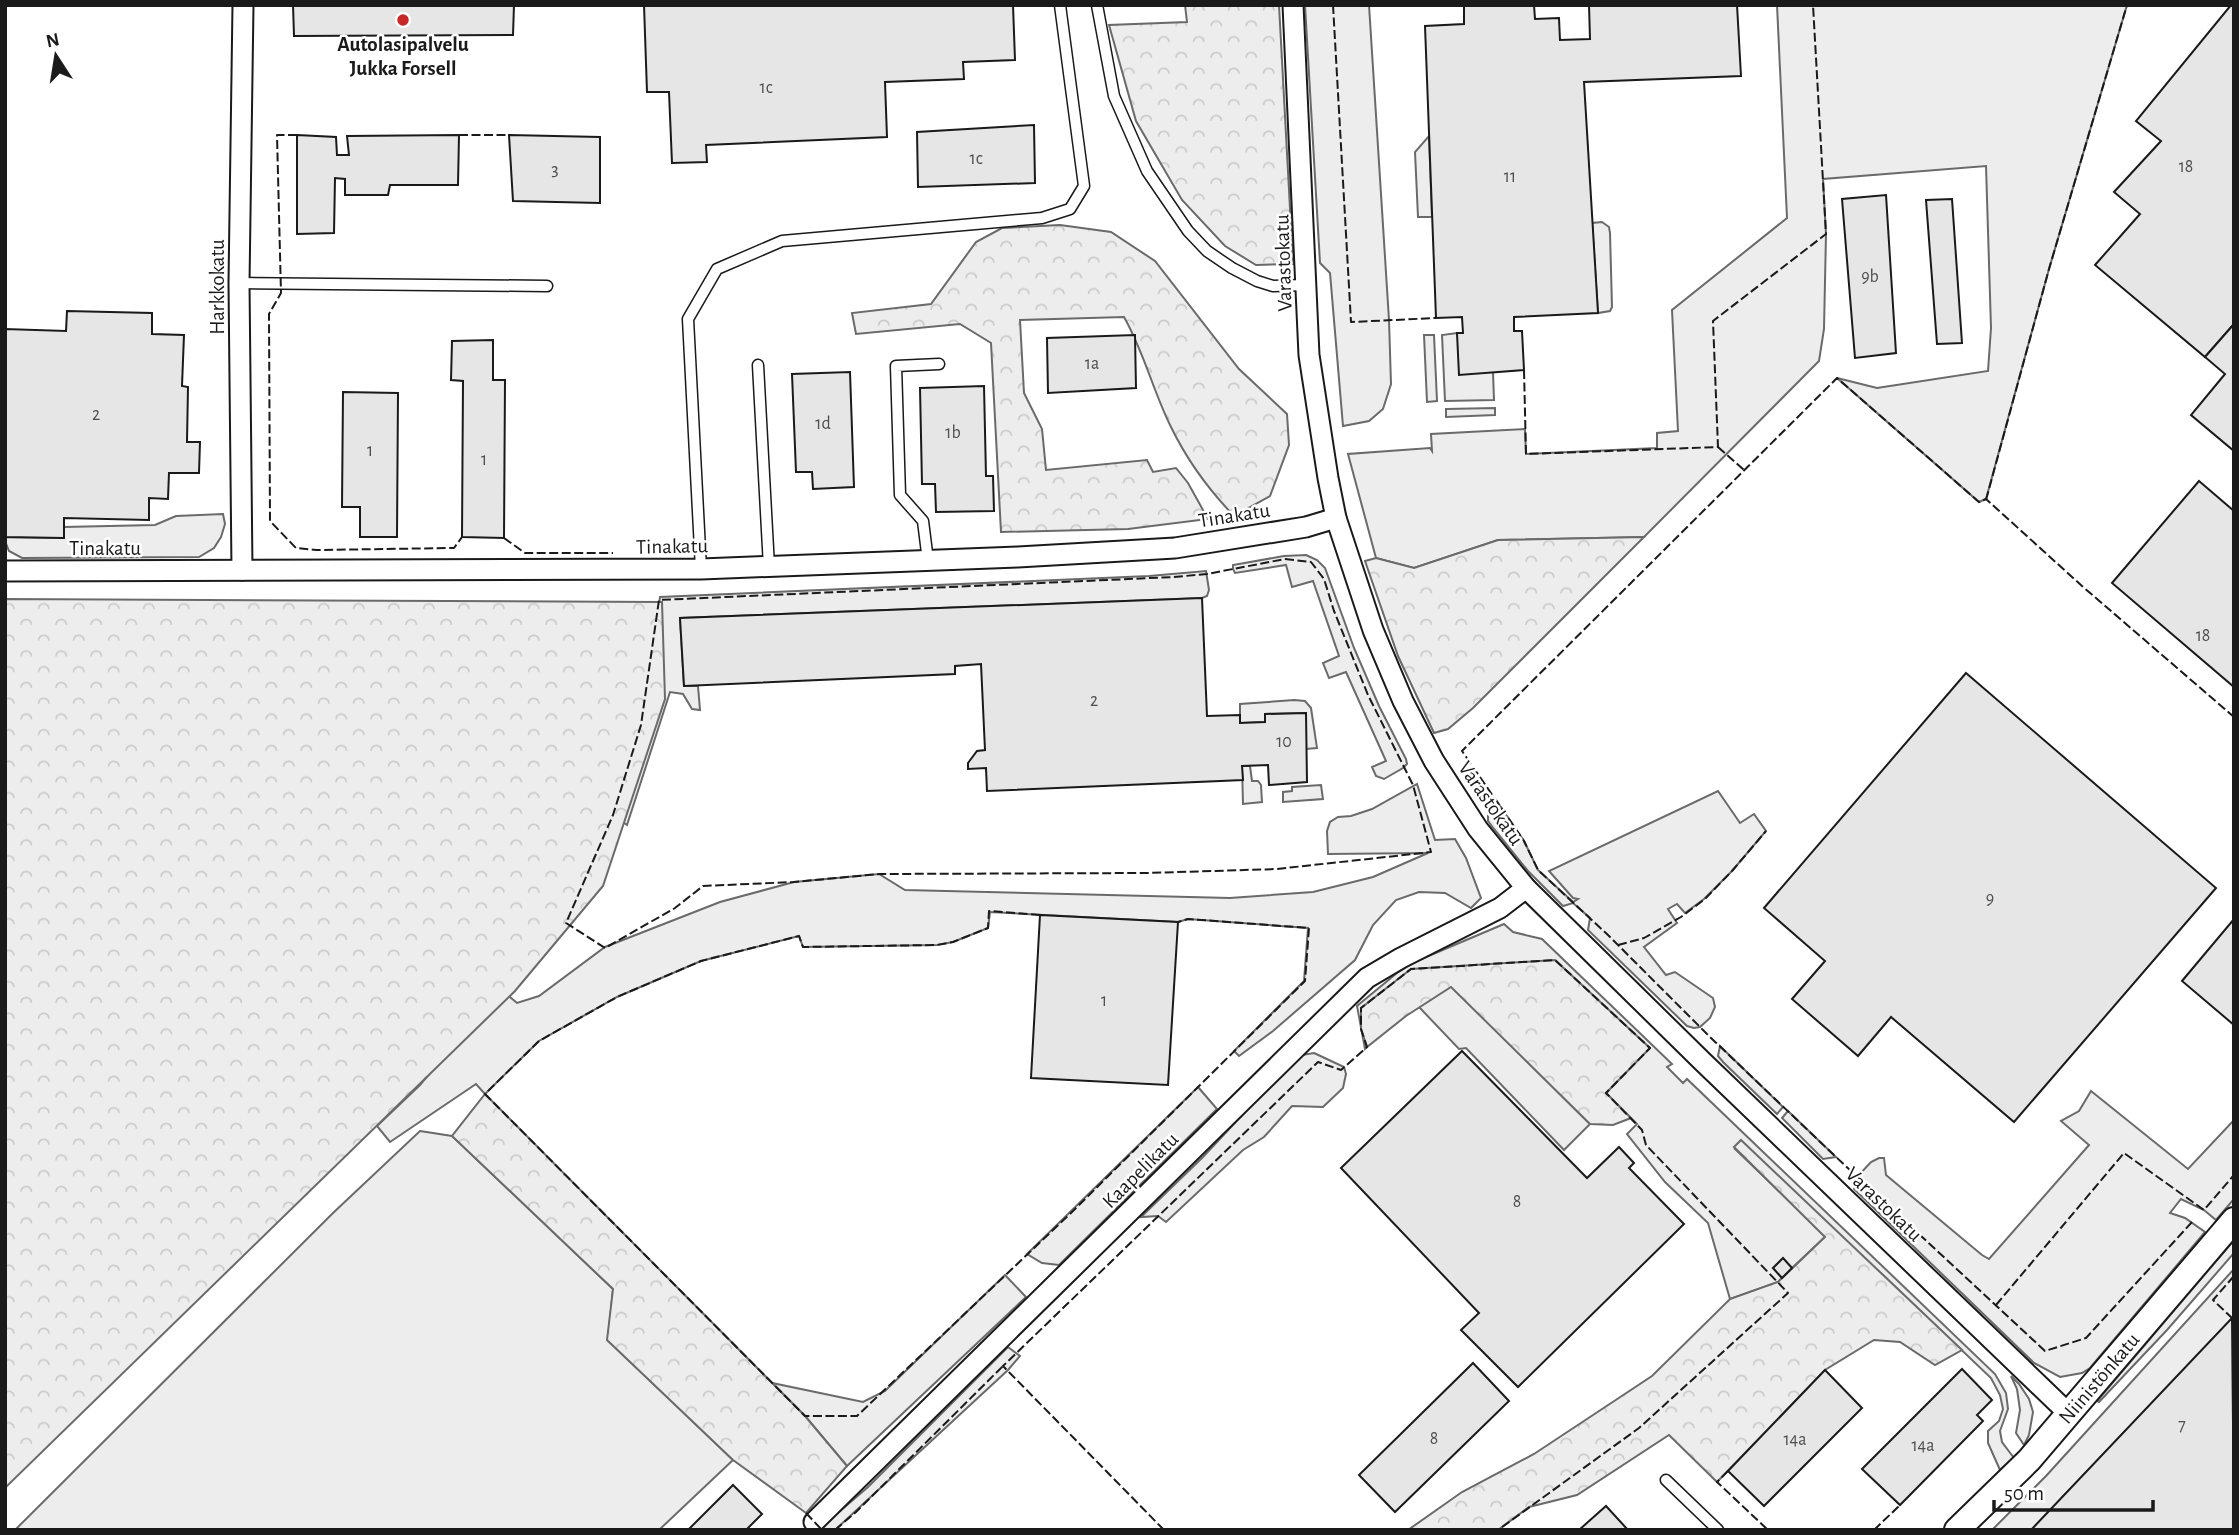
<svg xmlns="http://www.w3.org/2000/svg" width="2239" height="1535" font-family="'Alegreya Sans',sans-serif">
<defs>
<pattern id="forest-crowns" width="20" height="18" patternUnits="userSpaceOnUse" patternTransform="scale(1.75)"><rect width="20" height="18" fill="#ededed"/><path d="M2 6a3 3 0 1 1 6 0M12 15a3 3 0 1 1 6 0" fill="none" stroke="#cbcbcb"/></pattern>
</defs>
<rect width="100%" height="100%" fill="#fff"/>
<g fill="#ededed" stroke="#6a6a6a" stroke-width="2">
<path d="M1305 5H1369L1389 320 1391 384 1383 409 1369 421 1343 426 1330 273 1320 263Z"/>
<path d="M1777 5H2127L2049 269 1986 499 1979 502 1837 378 1877 388 1988 371 1991 328 1986 166 1823 179 1826 234 1824 329 1819 361 1644 537 1498 540 1414 568 1376 558 1348 454 1430 448 1432 451 1431 434 1525 429 1526 454 1657 448V433L1678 431 1672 310 1787 218Z"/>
<path d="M1429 136 1432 217H1418L1415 152Z"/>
<path d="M1602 222 1609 227 1610 233 1612 307 1610 311 1598 313 1592 223Z"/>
<path d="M1457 333 1493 372 1494 400 1445 401 1442 335Z"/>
<path d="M1424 335H1434L1437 401 1427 402Z"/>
<path d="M1495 408V415L1446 417V409Z"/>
<path d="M223 514 225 524 221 537 214 548 199 557 22 558 9 551 5 541V537L63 538 64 527 155 525 176 516Z"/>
<path d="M1306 555 1317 560 1325 568 1354 648 1379 706 1406 759 1407 764 1403 768 1384 779 1376 776 1372 767 1386 761 1346 672 1329 678 1323 663 1339 656 1313 581 1292 587 1286 565 1235 573 1233 569V565L1284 556Z"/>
<path d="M1206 571 1209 590 1207 596 1202 598 680 618 684 686H698L700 710 692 709 683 694 670 692 627 825 613 815 641 725 660 597 1149 576Z"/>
<path d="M1294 700 1305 701 1311 708 1317 748 1306 749 1305 713 1265 714V722L1240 723V704Z"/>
<path d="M1242 766H1250L1252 781H1258L1261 785 1262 802 1243 804Z"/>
<path d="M1417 784 1435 840 1455 839 1466 858 1481 898 1471 908 1445 893 1419 892 1396 900 1373 925 1355 960 1273 1031 1239 1056 1234 1051 1304 981 1308 928 1188 919 1178 922 990 912 988 928 953 942 937 945 803 947 799 936 701 961 617 997 539 1041 485 1094 476 1084 390 1142 377 1126 420 1085 466 1030 497 986 517 1003 539 996 605 947 720 902 794 882 879 874 905 890 1230 898 1313 892 1373 877 1428 853 1328 854 1327 831 1330 822 1338 817 1351 816 1372 809Z"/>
<path d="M1321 785 1323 799 1283 802V792L1292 791V787Z"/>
<path d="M1718 791 1740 823 1754 814 1766 831 1732 871 1704 899 1685 913 1677 904 1668 909 1677 923 1644 947 1666 975 1675 972 1713 998 1715 1007 1710 1018 1700 1027 1694 1028 1687 1026 1588 930 1590 918 1573 903 1563 906 1528 871 1494 829 1488 821V815L1496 800 1524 841 1538 870 1573 902 1578 899 1573 898 1549 871Z"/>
<path d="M1504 924 1513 932 1542 939 1672 1064 1667 1067 1683 1083 1687 1079 1995 1374 2006 1393 2008 1409 2000 1431 2002 1442 2014 1458 2000 1470 1988 1443V1431L1999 1421 2003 1409 2000 1395 1991 1378 1884 1276 1734 1148 1826 1236 1792 1268 1783 1259 1773 1268 1782 1278 1778 1282 1730 1299 1708 1223 1665 1182 1627 1134 1637 1124 1606 1093 1649 1048 1411 969 1361 1029 1367 1047 1365 1049 1357 1006 1397 973 1412 963Z"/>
<path d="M1451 986 1590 1124 1564 1150 1466 1048 1459 1049 1419 1007Z"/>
<path d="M1720 1046 1783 1107 1777 1114 1723 1062 1718 1056Z"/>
<path d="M1314 1053 1344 1067 1346 1074 1343 1088 1323 1107 1292 1106 1264 1137 1243 1150 1166 1222 1158 1216 1141 1217 1203 1157 1289 1065 1302 1055Z"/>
<path d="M1198 1087 1217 1109 1059 1265 1042 1263 1027 1254Z"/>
<path d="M2091 1091 2188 1169 2234 1120V1199L2216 1220 2204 1210 2181 1199 2170 1213 2185 1218 2205 1232 2090 1368 2082 1373 2060 1377 2034 1363 1854 1189 1857 1177 1871 1162 1879 1158H1884L1886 1175 1982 1255 1989 1259 2089 1145 2061 1121 2079 1111Z"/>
<path d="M1788 1111 1836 1157 1823 1159 1782 1118Z"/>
<path d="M420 1131 452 1136 613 1289 608 1340 733 1460 659 1530H15L333 1213Z"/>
<path d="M2234 1240V1253L2167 1330 2099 1402 2097 1401Z"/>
<path d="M2234 1269V1317L2031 1530H1992L2046 1476Z"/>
<path d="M1005 1275 1026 1297 847 1466 805 1416 772 1383 863 1402 885 1391Z"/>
<path d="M1008 1347 1020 1356 1008 1370 835 1530H818L868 1487Z"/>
<path d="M2011 1376 2019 1384 2029 1399 2033 1412 2029 1435 2024 1445 2016 1433 2020 1410 2017 1389Z"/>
</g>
<g fill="url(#forest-crowns)" stroke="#6a6a6a" stroke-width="2">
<path d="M1185 5H1279L1293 264 1256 265 1225 246 1182 200 1136 121 1109 25 1187 22Z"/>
<path d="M1060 225 1111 232 1155 261 1239 369 1287 414 1289 445 1270 496 1234 516C1209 490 1187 460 1171 427 1153 391 1144 352 1124 317L1020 320 1024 393 1042 429 1046 470 1147 460 1153 472 1176 468 1188 483 1208 519 1128 529 1001 532 991 343 960 324 856 334 852 313 931 304 976 242 1002 228Z"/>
<path d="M1644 537 1473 708 1448 729 1434 733 1398 656 1365 561 1376 558 1414 568 1498 540Z"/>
<path d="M5 599 662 602 665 699 603 886 515 991 5 1488Z"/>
<path d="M1555 960 1650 1048 1606 1093 1631 1118 1613 1125 1590 1124 1451 987 1406 1016 1367 1047 1361 1029V1008L1411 969Z"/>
<path d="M485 1094 805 1416 847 1466 806 1513 733 1460 607 1340 613 1289 452 1136Z"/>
<path d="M1741 1140 1962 1350 1935 1365 1900 1342 1874 1340 1825 1370 1717 1482 1669 1435 1577 1495 1529 1507 1498 1530H1408L1462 1492 1534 1454 1652 1376 1730 1299 1778 1282 1825 1237 1734 1147Z"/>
</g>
<g fill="#e6e6e6" stroke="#1a1a1a" stroke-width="2">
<path d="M293 5H514L513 35 294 36Z"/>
<path d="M644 5H1013L1015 60 963 62 964 79 885 82 887 137 706 145 707 162 672 163 669 92H647Z"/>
<path d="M1464 5H1534L1535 19 1559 18 1560 40 1590 39 1589 5H1737L1741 76 1584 82 1598 313 1514 317V331H1522L1524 370 1459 375 1457 333H1463L1462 317 1436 318 1425 26 1464 24Z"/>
<path d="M2231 5H2234V324L2205 357 2095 265 2140 214 2114 192 2161 141 2136 121Z"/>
<path d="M1034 125 1035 183 918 187 917 132Z"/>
<path d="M297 135 336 137 337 155H349L347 136 459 135 458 185H390L388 195H345V179L335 178 334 233 297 234Z"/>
<path d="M509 135 600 137V203L513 201Z"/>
<path d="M1886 195 1896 353 1855 358 1842 199Z"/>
<path d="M1952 199 1962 343 1937 344 1926 200Z"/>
<path d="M67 311 152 313V334L184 335 182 386 188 387 187 442H200L199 473H169L168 499 149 498V520L64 518V538L5 537V329L66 331Z"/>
<path d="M2234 324V451L2191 415 2225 374 2205 357Z"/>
<path d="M1135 335 1136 388 1048 393 1047 338Z"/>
<path d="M493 340V380H505L504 538 462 537 463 381 451 380 452 341Z"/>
<path d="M850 372 854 487 813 489 812 472H796L792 374Z"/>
<path d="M984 386 986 476H993L994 511 936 512 935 484H922L920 388Z"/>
<path d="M343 392 398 393 397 537H360V507H342Z"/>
<path d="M2199 481 2234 511V687L2112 583Z"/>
<path d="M1202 598 1207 716 1240 715V723L1265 722V714L1306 713 1307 782 1269 785 1268 765 1242 766 1243 780 987 791 986 768 968 769V763L977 751 985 750 981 664 955 666V674L684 686 680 618Z"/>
<path d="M1966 673 2216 888 2014 1122 1891 1017 1858 1056 1792 999 1825 961 1764 908Z"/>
<path d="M1040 915 1178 922 1168 1085 1031 1078Z"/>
<path d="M2234 919V1025L2182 981Z"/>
<path d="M1462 1051 1587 1178 1619 1147 1634 1163 1629 1168 1684 1224 1518 1387 1461 1330 1479 1313 1341 1168Z"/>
<path d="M1783 1258 1792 1268 1782 1278 1773 1268Z"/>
<path d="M2232 1318 2234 1530H2031Z"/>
<path d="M1473 1363 1509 1401 1395 1512 1359 1475Z"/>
<path d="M1962 1369 1992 1400 1977 1415 1983 1421 1900 1505 1862 1469Z"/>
<path d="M1825 1370 1862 1408 1764 1506 1728 1471Z"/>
<path d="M733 1485 762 1514 746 1530H688Z"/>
<path d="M1606 1506 1628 1530H1579Z"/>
</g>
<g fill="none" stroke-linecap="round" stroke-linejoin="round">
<g stroke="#1a1a1a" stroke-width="13">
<g id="service">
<path d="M1097 5 1114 96 1147 171 1188 231 1207 251 1232 268 1257 281 1273 286 1306 285"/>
<path d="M239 283 547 286"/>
<path d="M758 365 769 567"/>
<path d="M928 561 923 521 900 495 896 366 939 364"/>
<path d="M701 569 688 319 717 269 782 241 1042 218 1070 209 1084 186 1060 5"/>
<path d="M1666 1480 1718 1530"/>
</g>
</g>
<g stroke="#1a1a1a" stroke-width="23">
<g id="minor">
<path d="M1293 5 1309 355 1328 478 1336 518 1373 630 1403 701 1434 761 1478 829 1526 888 1702 1061 2068 1413"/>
<path d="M242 570 239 283 243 5"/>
<path d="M5 571 701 569 1018 557 1175 548 1306 527 1336 518"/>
<path d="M814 1522 1367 978 1401 958 1500 908 1526 888"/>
</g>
</g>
<g stroke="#1a1a1a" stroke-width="28">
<g id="tertiary">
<path id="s1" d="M1957 1530 2029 1460 2234 1220"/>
</g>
</g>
<use href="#service" stroke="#fff" stroke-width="10"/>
<use href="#minor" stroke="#fff" stroke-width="19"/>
<use href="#tertiary" stroke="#fff" stroke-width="24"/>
<g stroke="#1a1a1a" stroke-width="2" stroke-dasharray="9 3.5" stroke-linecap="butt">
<path d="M1333 5 1351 322 1436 318"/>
<path d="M297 135H277L281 293 269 314 270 521 296 548 316 550 454 548 462 537"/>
<path d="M459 135H509"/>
<path d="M1524 370 1526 454 1718 447 1713 321 1826 234 1813 5"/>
<path d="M1718 447 1744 470"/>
<path d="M1986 500 2049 269 2127 5"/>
<path d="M504 538 525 553H613"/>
<path d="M1285 559 1311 562 1324 579 1334 611 1368 695 1413 785 1431 852 1277 869 1146 873 879 874 794 882 703 886 675 908 605 948 566 923 613 815 641 725 659 600 1174 577 1207 574Z"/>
<path d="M1040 915 989 911 988 928 953 942 937 945 803 947 799 936 701 961 617 997 539 1041 485 1094 805 1416H857L1072 1212 1305 981 1309 928 1188 919 1178 922"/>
<path d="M1618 945 1644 938 1681 917 1705 899 1732 871 1766 831"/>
<path d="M2192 1222 2086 1338 2045 1351 1836 1157 1710 1037 1608 935 1538 870 1524 841 1462 751 1837 378 1979 502 1986 499 2082 586 2234 717"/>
<path d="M2234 1276 2213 1300 2232 1318 2234 1317"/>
<path d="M1996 1305 2124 1153 2204 1210 2234 1175"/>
<path d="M1728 1471 1717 1482 1768 1530"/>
<path d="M806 1513 822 1530"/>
<path d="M835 1530 856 1512 1003 1366"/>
<path d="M1164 1530 1003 1366 1318 1062 1341 1070 1367 1047 1361 1029V1008L1411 969 1555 960 1650 1048 1606 1093 1642 1130 1646 1145 1788 1293 1639 1428 1498 1530"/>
<path d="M1874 1530 1900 1505"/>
</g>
</g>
<circle fill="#c62828" stroke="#fff" stroke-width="2.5" cx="403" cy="20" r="7"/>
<g text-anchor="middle" stroke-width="5" stroke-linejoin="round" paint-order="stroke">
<g font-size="18" fill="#4d4d4d">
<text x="766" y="93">1c</text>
<text x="976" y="164">1c</text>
<text x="2186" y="172">18</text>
<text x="555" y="175">3</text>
<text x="1510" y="182">11</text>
<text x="1870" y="282">9b</text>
<text x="1092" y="369">1a</text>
<text x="96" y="420">2</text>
<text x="823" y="429">1d</text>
<text x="953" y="438">1b</text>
<text x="370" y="456">1</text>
<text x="484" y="465">1</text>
<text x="2203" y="641">18</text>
<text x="1094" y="706">2</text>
<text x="1284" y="747">10</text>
<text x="1990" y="904">9</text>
<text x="1104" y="1006">1</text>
<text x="1517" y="1207">8</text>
<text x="2182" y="1431">7</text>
<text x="1434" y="1444">8</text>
<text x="1795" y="1445">14a</text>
<text x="1923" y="1451">14a</text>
</g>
<g font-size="21" font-weight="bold" fill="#1a1a1a" stroke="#fff">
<text x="403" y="51">Autolasipalvelu<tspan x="403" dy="24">Jukka Forsell</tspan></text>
</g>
<g font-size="21" fill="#1a1a1a" stroke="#fff">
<text transform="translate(1283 263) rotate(-92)" y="7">Varastokatu</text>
<text transform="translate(217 287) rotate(-90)" y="7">Harkkokatu</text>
<text transform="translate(1234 515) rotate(-9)" y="7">Tinakatu</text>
<text transform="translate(672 546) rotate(-1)" y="7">Tinakatu</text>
<text x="105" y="555">Tinakatu</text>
<text transform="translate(1491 803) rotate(55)" y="7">Varastokatu</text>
<text transform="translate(1140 1170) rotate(-45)" y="7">Kaapelikatu</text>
<text transform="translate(1884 1204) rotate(44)" y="7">Varastokatu</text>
<text dy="7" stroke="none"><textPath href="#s1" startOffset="208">Niinistönkatu</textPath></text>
</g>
</g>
<rect width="2239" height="1535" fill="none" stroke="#1a1a1a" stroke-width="14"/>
<g transform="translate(56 56) rotate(348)" stroke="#ffffff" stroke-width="5" paint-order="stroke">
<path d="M0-5L12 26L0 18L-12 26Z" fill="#1a1a1a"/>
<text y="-10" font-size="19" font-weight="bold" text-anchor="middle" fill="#1a1a1a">N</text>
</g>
<path d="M1994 1500v10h159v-10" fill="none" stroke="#1a1a1a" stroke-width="3.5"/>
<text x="2004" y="1500" font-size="21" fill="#1a1a1a" stroke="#ffffff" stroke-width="5" paint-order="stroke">50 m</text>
</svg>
